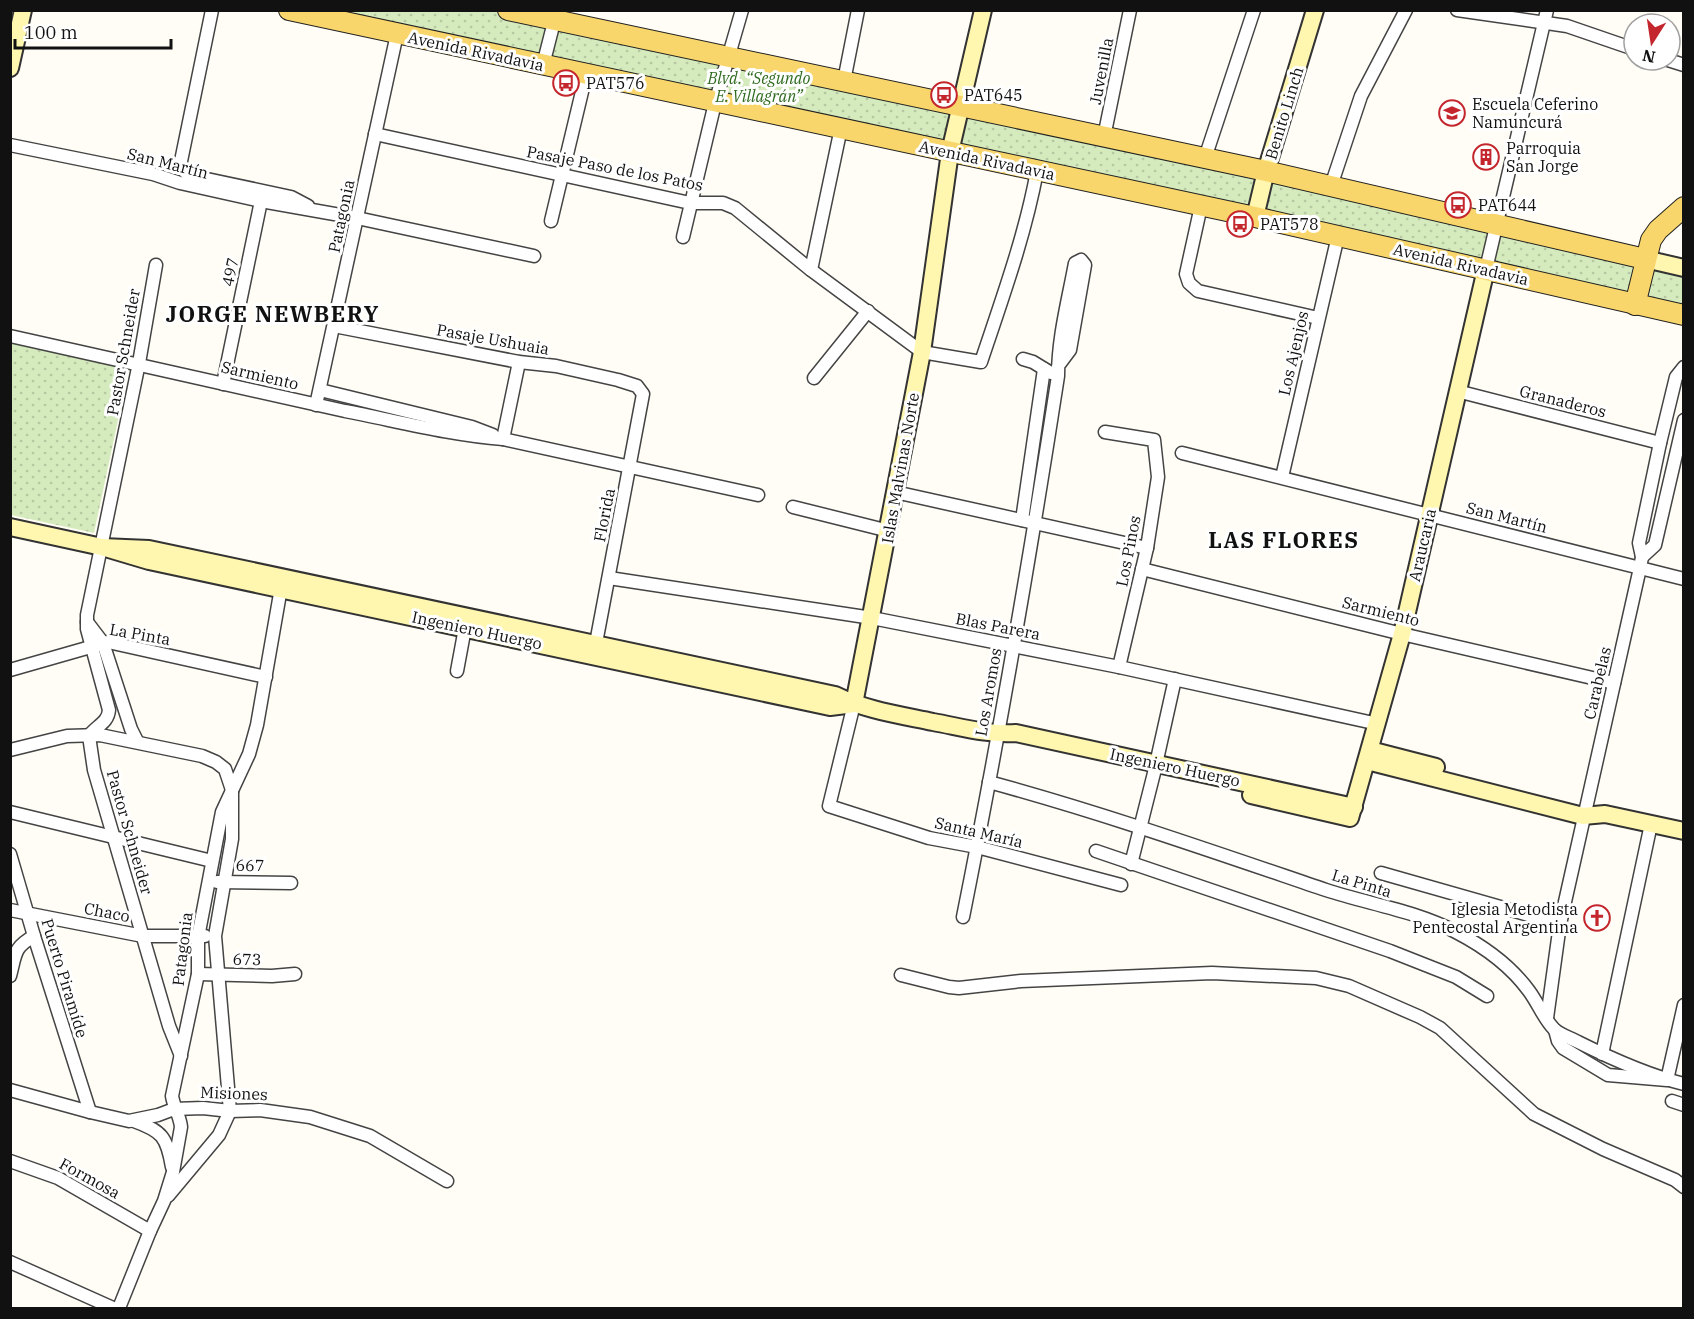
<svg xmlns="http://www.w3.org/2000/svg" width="1694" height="1319" font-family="'IBM Plex Serif',serif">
<defs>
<pattern id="green-dots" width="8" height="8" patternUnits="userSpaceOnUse" patternTransform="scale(1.5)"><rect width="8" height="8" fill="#d5ebbd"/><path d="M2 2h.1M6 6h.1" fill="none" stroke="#b6c8a1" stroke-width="1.8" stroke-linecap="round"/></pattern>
</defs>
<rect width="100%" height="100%" fill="#fffdf5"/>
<g fill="url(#green-dots)">
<path d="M289 11H508L1683 268V315Z"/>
<path d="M11 343 129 368 94 533 11 515Z"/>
</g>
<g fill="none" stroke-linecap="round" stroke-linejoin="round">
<g stroke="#444" stroke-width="15">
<g id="street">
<path d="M212 10 180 166 188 175 291 197 308 206"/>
<path d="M1457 10 1567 26 1634 49"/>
<path d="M1668 60 1684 65"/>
<path d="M543 65 556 14"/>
<path d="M844 81 858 10"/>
<path d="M375 134 690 203H723L735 208 811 270 922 352 981 362C1002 299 1025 236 1037 171"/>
<path d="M1104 137 1130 10"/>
<path d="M10 145 153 174 180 183 261 201 357 218 534 256"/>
<path d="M1205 158 1254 10"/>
<path d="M1331 186 1361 96 1406 10"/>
<path d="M1201 206 1186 274 1189 283 1198 291 1318 318"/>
<path d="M551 221 586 75"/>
<path d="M683 237 715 103 742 10"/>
<path d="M156 265 139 363 87 615V629L109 710C108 723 96 726 89 736L94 770 169 1026 181 1056"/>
<path d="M1486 269 1547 10"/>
<path d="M811 270 841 128"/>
<path d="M334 326 519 362 556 366 618 380 637 386 643 394 596 643"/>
<path d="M10 336C122 360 233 387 345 411 397 421 450 435 503 439L758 495"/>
<path d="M1023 359 1033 362 1051 373"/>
<path d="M814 378 868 311"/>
<path d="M223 384 261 201"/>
<path d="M320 390 472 427 493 435"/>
<path d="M1457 391 1660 443"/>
<path d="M316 405 397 34"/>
<path d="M1105 432 1154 440 1158 477 1147 548 1119 667"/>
<path d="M503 439 519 362"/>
<path d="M1182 453 1684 579"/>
<path d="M1282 477 1338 236"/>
<path d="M895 492 1147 548"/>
<path d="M793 507 889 531"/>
<path d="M1022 520 1044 369"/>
<path d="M1642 557 1655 545 1684 420"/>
<path d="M1142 569 1402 634 1614 683"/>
<path d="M609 578 872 618 1119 667 1378 724"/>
<path d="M87 622 103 643 131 729 137 741"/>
<path d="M10 670 108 642 266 677"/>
<path d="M457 671 465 628"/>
<path d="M854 704 829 806 929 838 977 847 1121 885"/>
<path d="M10 750 67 736 100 735 202 756 216 762 225 769 232 790V839L215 936 230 1111 219 1135 168 1196"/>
<path d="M989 782C1103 813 1214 852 1326 890 1369 904 1416 911 1456 932 1485 947 1510 965 1529 991 1538 1003 1544 1019 1554 1029 1560 1035 1571 1038 1578 1042 1612 1059 1647 1075 1684 1084"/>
<path d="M10 812 212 861"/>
<path d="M1096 851 1390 951 1456 977 1487 996"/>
<path d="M10 854 34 936 90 1112"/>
<path d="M1131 864 1154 773 1175 679"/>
<path d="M1381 873 1560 924"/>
<path d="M217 882 291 883"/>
<path d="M10 910 143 936H205"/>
<path d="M963 917C999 737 1030 557 1058 376 1058 338 1068 301 1075 263L1081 260 1085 265 1070 350 1058 366"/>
<path d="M198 974 272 976 295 974"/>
<path d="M901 975 949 987 959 988 1021 981 1212 973 1316 978 1349 986 1420 1017 1440 1028 1534 1114 1603 1149 1675 1180 1684 1187"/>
<path d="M10 976C16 954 13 948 34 936"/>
<path d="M1547 1018 1560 924 1640 568 1642 557 1639 543 1660 443 1676 377 1684 367"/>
<path d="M1555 1030 1558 1041 1563 1048 1608 1075 1667 1080 1684 1005"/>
<path d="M1602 1054 1651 824"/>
<path d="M10 1090 90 1112 129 1121 158 1115 174 1109 203 1108 230 1111 260 1110 310 1117 370 1136 447 1181"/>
<path d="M1672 1101 1684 1105"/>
<path d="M134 1121C162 1131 167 1137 172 1167"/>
<path d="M10 1161 58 1178 150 1231"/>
<path d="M10 1262 113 1308"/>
<path d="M119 1308 150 1231 164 1201 173 1172 181 1127C180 1116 174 1108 172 1096L198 974V937L222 812 249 754 257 725 281 588"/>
</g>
</g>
<g stroke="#333" stroke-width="20">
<g id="secondary">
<path d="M10 68 23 10"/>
<path d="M1255 217 1266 171 1315 10"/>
<path d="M1645 259 1684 268"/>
<path d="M10 527 102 547 149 561 830 707 854 704"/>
<path d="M102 547 149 549 835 695C865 710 900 715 933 722 961 727 988 735 1016 733L1354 807"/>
<path d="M854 704 922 352 950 152 983 10"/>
<path d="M1370 750 1436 767"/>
<path d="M1367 761 1583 816 1605 814 1684 831"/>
<path d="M1251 795 1350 818 1402 634 1486 269"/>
</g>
</g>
<g stroke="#222" stroke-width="22">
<g id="primary">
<path d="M289 10 1255 217 1684 315"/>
<path d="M508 10 1266 171 1645 259"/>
<path d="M1635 305 1651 240 1658 230 1684 207"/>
</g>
</g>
<use href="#street" stroke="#fff" stroke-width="12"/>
<use href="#secondary" stroke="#fff6b0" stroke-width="16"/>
<use href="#primary" stroke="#f9d66b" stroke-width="20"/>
</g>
<defs>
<g id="bus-ring" transform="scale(1.35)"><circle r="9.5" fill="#fff" stroke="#c4262e" stroke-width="1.5"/><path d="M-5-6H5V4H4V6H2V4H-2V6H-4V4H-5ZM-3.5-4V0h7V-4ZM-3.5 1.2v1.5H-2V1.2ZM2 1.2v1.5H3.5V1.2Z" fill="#c4262e"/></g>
<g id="school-ring" transform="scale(1.35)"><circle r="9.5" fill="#fff" stroke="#c4262e" stroke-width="1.5"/><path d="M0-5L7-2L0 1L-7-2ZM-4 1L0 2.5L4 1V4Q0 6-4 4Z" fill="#c4262e"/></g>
<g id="building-ring" transform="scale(1.35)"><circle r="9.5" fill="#fff" stroke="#c4262e" stroke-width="1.5"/><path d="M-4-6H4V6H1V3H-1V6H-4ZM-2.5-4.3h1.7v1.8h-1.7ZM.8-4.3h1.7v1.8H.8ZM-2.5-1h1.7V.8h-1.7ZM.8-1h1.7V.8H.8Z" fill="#c4262e"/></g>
<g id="church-ring" transform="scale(1.35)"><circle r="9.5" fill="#fff" stroke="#c4262e" stroke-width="1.5"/><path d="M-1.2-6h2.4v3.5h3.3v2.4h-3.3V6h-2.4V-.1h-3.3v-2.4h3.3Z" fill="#c4262e"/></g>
</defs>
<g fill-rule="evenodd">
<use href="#bus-ring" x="566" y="83"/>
<use href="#bus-ring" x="944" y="95"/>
<use href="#school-ring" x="1452" y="113"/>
<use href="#building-ring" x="1486" y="157"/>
<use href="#bus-ring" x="1458" y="205"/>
<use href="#bus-ring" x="1240" y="224"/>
<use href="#church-ring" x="1597" y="918"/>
</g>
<g text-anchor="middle" stroke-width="6" stroke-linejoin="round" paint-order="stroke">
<g font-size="16" fill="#111" stroke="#fff">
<text transform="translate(476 51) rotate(12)" y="6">Avenida Rivadavia</text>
<text transform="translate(1101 71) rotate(-79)" y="6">Juvenilla</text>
<text transform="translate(1284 113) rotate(-73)" y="6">Benito Linch</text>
<text transform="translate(987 160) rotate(12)" y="6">Avenida Rivadavia</text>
<text transform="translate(168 163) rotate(14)" y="6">San Martín</text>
<text transform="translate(615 168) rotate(11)" y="6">Pasaje Paso de los Patos</text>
<text transform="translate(341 216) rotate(-78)" y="6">Patagonia</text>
<text transform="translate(1461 264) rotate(13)" y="6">Avenida Rivadavia</text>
<text transform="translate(230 272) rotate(-78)" y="6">497</text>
<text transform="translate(493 339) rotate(10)" y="6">Pasaje Ushuaia</text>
<text transform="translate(123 352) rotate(-80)" y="6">Pastor Schneider</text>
<text transform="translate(1293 353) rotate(-77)" y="6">Los Ajenjos</text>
<text transform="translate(260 375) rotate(13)" y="6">Sarmiento</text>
<text transform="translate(1563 401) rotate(14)" y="6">Granaderos</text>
<text transform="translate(900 468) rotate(-80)" y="6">Islas Malvinas Norte</text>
<text transform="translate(604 515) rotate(-79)" y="6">Florida</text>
<text transform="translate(1507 517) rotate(14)" y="6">San Martín</text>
<text transform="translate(1422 545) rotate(-77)" y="6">Araucaria</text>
<text transform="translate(1128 551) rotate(-79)" y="6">Los Pinos</text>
<text transform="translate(1381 611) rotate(14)" y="6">Sarmiento</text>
<text transform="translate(998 626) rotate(11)" y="6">Blas Parera</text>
<text transform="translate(477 630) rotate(12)" y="6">Ingeniero Huergo</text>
<text transform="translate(140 634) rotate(10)" y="6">La Pinta</text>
<text transform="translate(1597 683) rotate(-77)" y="6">Carabelas</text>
<text transform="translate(988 692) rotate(-80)" y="6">Los Aromos</text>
<text transform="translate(1175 767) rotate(12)" y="6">Ingeniero Huergo</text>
<text transform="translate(130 832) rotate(74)" y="6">Pastor Schneider</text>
<text transform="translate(979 832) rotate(13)" y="6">Santa María</text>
<text transform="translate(250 865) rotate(1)" y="6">667</text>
<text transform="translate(1362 883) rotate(17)" y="6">La Pinta</text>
<text transform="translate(107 912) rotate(11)" y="6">Chaco</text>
<text transform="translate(182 949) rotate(-83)" y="6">Patagonia</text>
<text transform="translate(247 959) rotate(1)" y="6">673</text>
<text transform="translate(65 978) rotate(73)" y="6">Puerto Piramíde</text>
<text transform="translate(234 1093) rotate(2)" y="6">Misiones</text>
<text transform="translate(90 1178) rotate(29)" y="6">Formosa</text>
</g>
<g font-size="16" font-style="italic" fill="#2f6b1f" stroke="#fff">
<text x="759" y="84">Blvd. “Segundo<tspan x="759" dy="18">E. Villagrán”</tspan></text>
</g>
<g font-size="16" fill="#111" stroke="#fff" text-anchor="start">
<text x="586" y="89">PAT576</text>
<text x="964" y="101">PAT645</text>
<text x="1472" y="110">Escuela Ceferino<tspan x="1472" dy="18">Namuncurá</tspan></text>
<text x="1506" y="154">Parroquia<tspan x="1506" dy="18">San Jorge</tspan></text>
<text x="1478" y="211">PAT644</text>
<text x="1260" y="230">PAT578</text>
<text x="1578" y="915" text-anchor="end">Iglesia Metodista<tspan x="1578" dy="18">Pentecostal Argentina</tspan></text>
</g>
<g font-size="22" font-weight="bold" letter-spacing="1.5" fill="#111" stroke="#fff">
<text x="273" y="322">JORGE NEWBERY</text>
<text x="1284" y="548">LAS FLORES</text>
</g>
</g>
<rect width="1694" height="1319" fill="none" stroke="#111111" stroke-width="24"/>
<g transform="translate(1652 42) rotate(192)"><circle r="28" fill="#ffffff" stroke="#a0a0a0" stroke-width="1.5"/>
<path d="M0-4.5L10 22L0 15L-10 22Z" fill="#c4262e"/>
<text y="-9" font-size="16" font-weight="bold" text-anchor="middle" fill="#111111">N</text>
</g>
<path d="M15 39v9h156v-9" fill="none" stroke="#111111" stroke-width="3"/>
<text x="24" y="39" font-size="18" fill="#111111" stroke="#ffffff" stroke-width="4.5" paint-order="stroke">100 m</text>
</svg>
